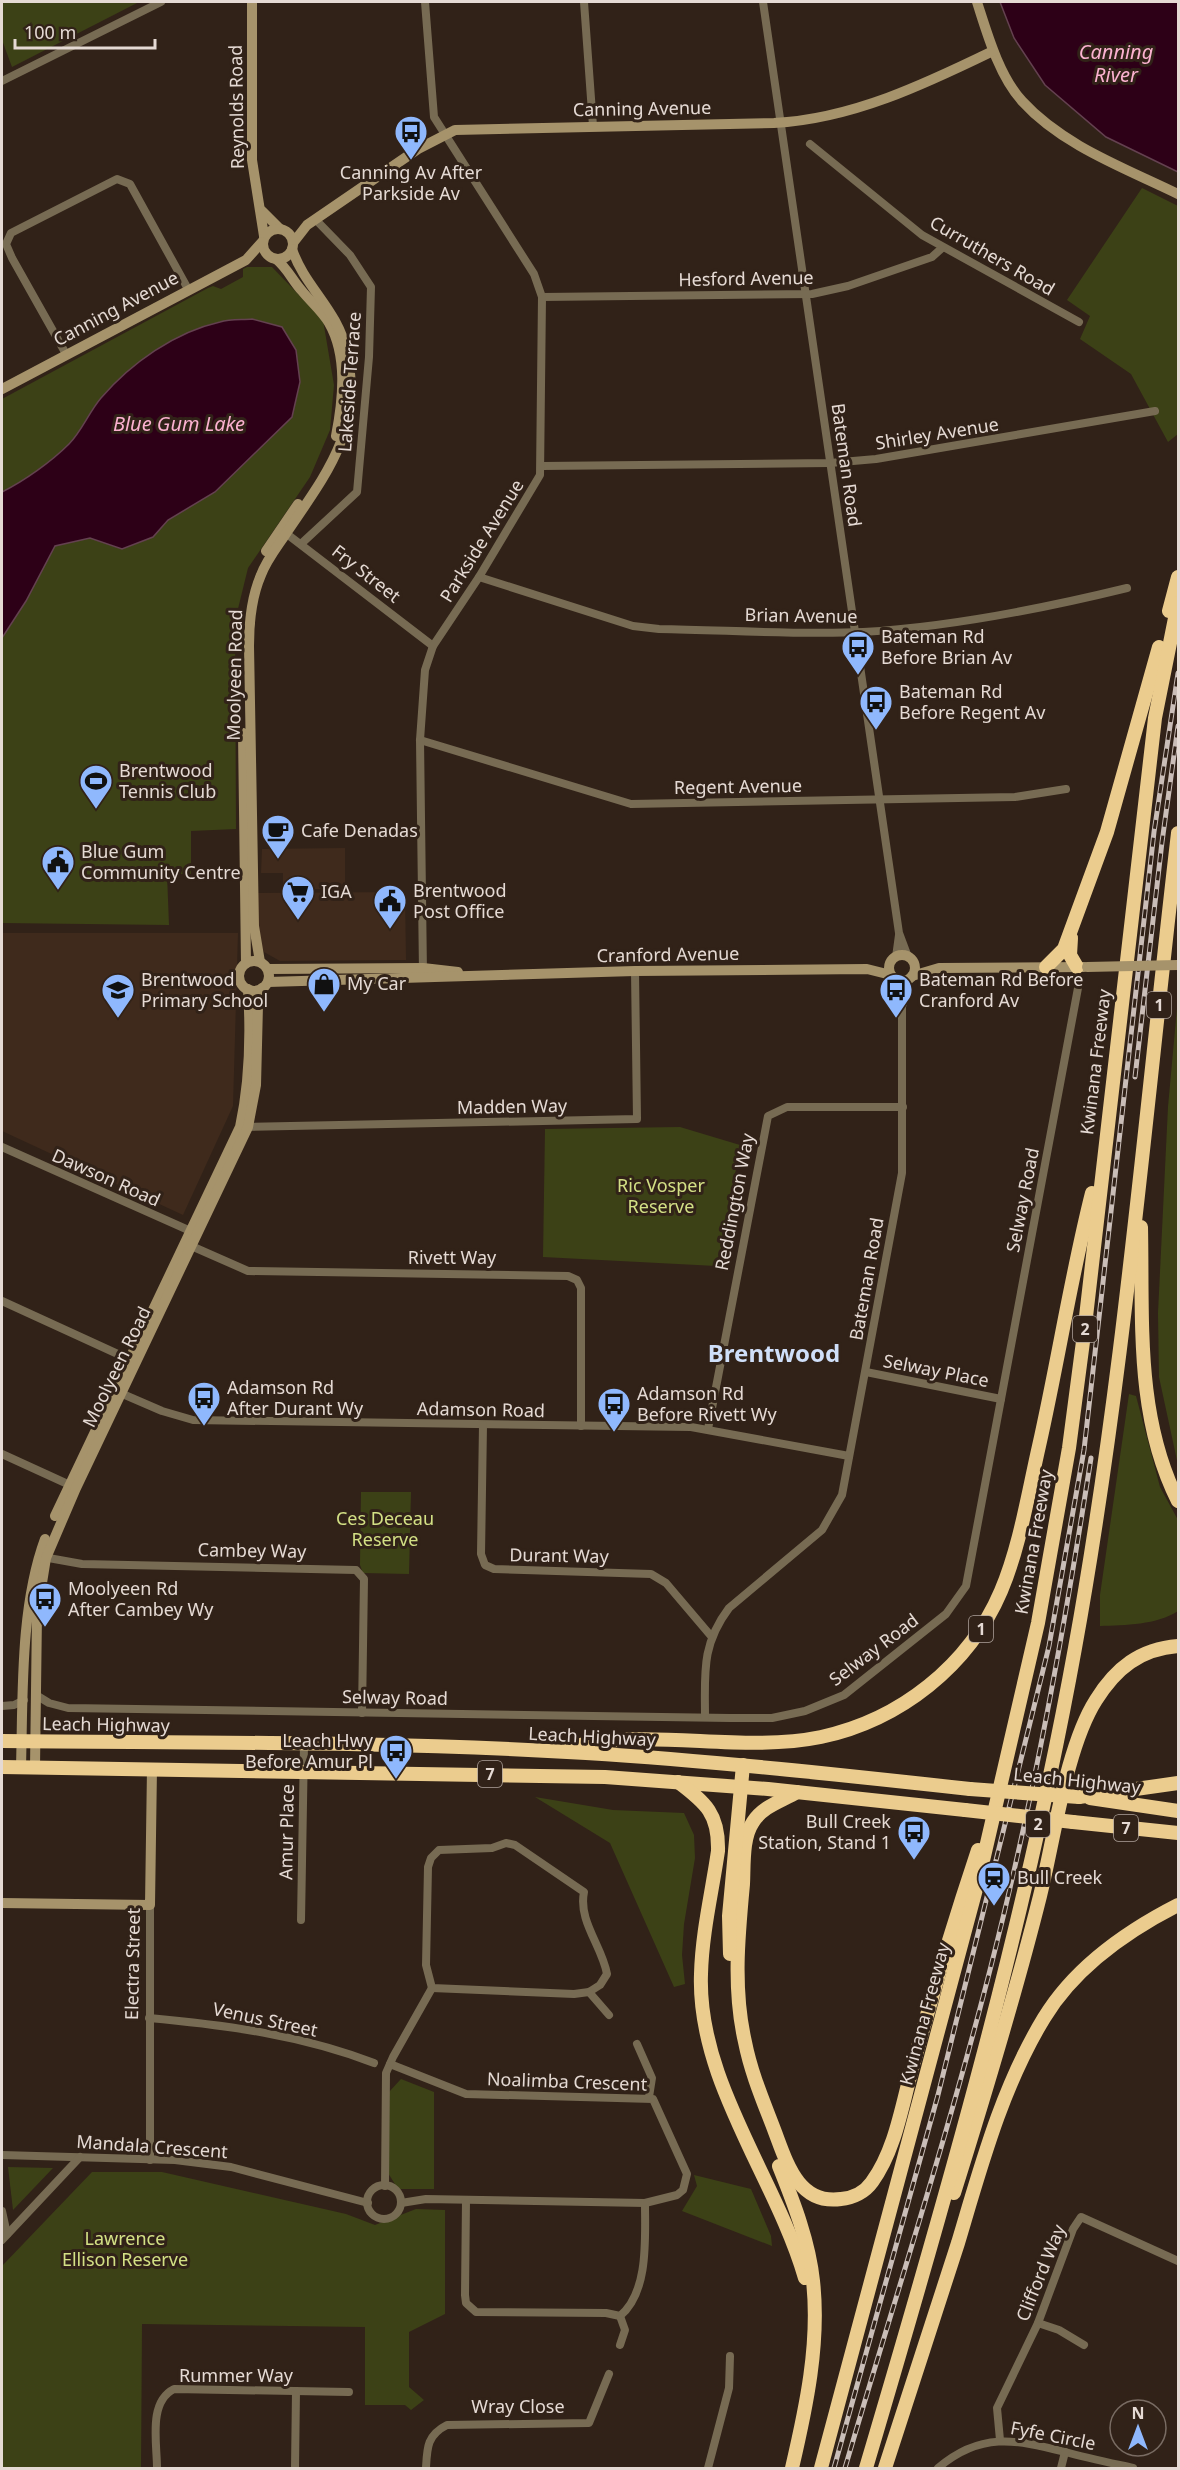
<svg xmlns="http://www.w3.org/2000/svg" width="1180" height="2470" font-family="'Noto Sans',sans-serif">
<rect width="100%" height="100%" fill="#312218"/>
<g fill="#3f2a1c">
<path d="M345 848V889H283V873H261L262 849Z"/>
<path d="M405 892 406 960 280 961 264 952 257 937V893Z"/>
<path d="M2 933H238L233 1106 183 1215 2 1131Z"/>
</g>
<g fill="#3c4116">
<path d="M2 2H139L12 67 2 40Z"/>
<path d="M1142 188 1178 206V434L1168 442 1131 374 1080 339 1090 316 1067 300Z"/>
<path d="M247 267H272L323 320 334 385 330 430 310 477 248 568 235 621 236 829 191 831V874H167L169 925 2 923V399L208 288 213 286 221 289 243 277V269Z"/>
<path d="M1178 997V1465L1159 1377 1158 1313 1168 1107Z"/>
<path d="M680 1127 740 1145 725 1234 716 1266 543 1257 545 1129Z"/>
<path d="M1129 1394 1136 1396 1160 1487 1178 1520V1611C1157 1625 1125 1625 1100 1626V1595Z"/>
<path d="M361 1492H411L409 1574 363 1573 360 1565Z"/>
<path d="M535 1797 613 1810 684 1813 694 1835 695 1858 684 1924 682 1955 685 1984 674 1987 610 1843Z"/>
<path d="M401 2079 434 2092V2189H398L388 2173 389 2092Z"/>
<path d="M8 2167 53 2168 13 2210Z"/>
<path d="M92 2172H162L346 2214 375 2225 416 2209 445 2210V2314L409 2332V2387L424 2400 411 2410 405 2405H365V2327L142 2324 141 2468H2V2266Z"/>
<path d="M694 2175 751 2189 771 2236 772 2246 682 2211 697 2186Z"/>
</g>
<g fill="#2d0017" stroke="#644150" stroke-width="1.5">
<path d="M1000 2H1178V172L1106 137 1045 85 1014 38Z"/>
<path d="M252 319 282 327 296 350 300 382 292 417 215 492 168 520 153 537 122 549 90 538 55 546 26 601 2 638V492C24 481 51 462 69 444 82 431 89 412 101 398 131 363 175 332 220 322 230 319 242 320 252 319Z"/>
</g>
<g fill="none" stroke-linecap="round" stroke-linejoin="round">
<g stroke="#776b53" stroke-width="8">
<path d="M584 2 593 126"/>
<path d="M763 2 899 933 908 957"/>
<path d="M2 81 161 2"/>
<path d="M810 144 922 235 1079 322"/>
<path d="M542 297 812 294 848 286 932 257 942 248"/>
<path d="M66 354 12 258 6 244 11 233 117 179 130 184 188 289"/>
<path d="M542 466 830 463 876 459 1155 411"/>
<path d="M283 531 433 646"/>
<path d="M302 543 357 492 369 357 371 287 350 255 315 219"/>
<path d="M479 577 633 626 659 629C726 630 796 635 863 632 952 627 1041 609 1127 588"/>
<path d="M420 740 631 804 1015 797 1066 789"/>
<path d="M896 957 899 935"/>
<path d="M423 973 420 740 425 670 433 646 479 577 540 475 542 297 534 274 434 117 425 2"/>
<path d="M903 1004 908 979"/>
<path d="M244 1127 637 1119 635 971"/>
<path d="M2 1147 195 1233"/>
<path d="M189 1245 248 1271 568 1276 577 1280 581 1288V1426"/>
<path d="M2 1301 133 1361"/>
<path d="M866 1372 1001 1399"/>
<path d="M118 1392 162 1411 193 1420 691 1427 849 1456"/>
<path d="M483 1425 481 1554 485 1565 494 1569 651 1574 666 1583 711 1636"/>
<path d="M708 1429 768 1116 787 1107H903"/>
<path d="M2 1454 72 1486"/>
<path d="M43 1557 82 1564 356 1570 364 1579 362 1713"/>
<path d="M36 1695 49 1703 68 1708 730 1718H772L805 1711 844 1695 946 1614 966 1586 1078 988"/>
<path d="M2 1706 14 1705 24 1700"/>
<path d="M705 1717C705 1674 701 1645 729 1608L822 1530 842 1495 902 1173V1005L895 980"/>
<path d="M506 1843 515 1845 584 1892C578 1921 602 1946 607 1974L600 1985 589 1992 574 1994 432 1988 426 1965 428 1867 431 1858 439 1850 492 1848Z"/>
<path d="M301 1920 304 1745"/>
<path d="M589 1992 609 2015"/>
<path d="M149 2018C226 2025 301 2035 374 2063"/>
<path d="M637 2044 652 2078 649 2097"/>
<path d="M390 2064 466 2094 653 2099 687 2174 683 2190 677 2195 645 2203 426 2199 401 2203"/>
<path d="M2 2155 175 2160 231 2167 368 2203"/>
<path d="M150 2160V1905"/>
<circle cx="384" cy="2202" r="17"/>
<path d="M385 2186 386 2073 393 2057 432 1988"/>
<path d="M466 2200 465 2295 466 2303 476 2312 606 2313 620 2316C649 2292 645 2238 645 2203"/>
<path d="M2 2211 7 2234"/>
<path d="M2 2240 80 2157"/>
<path d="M620 2316 625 2330 620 2345"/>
<path d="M1038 2323 1059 2330 1084 2345"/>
<path d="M1000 2440 997 2408 1038 2323 1073 2229 1081 2217 1178 2261"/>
<path d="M157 2468C157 2443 148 2402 174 2389L349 2392"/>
<path d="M295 2468 296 2391"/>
<path d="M426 2468C427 2448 427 2435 447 2425L589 2423 609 2374"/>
<path d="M708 2468 729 2388 730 2356"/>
<path d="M938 2468C980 2432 1015 2439 1065 2452 1088 2458 1111 2463 1133 2468"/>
<path d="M1061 2468 1065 2452"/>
</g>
<g stroke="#a6936b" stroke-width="10">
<path d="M252 2V160L264 236"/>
<path d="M977 2C987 33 999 76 1022 101 1063 146 1125 168 1178 194"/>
<path d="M262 211 279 228"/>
<circle cx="278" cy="244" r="15"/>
<path d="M293 243 307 225 418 149 455 130 774 123C852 119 925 84 993 51"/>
<path d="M276 259C288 269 292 280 302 291 310 301 322 311 329 323 348 356 343 400 336 436"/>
<path d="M2 389 246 260 262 242"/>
<path d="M266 551 298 504"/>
<path d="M243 733 246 963"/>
<circle cx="902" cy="968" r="13"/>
<circle cx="254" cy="976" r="15"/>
<path d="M260 962 254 926 249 646C249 622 251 598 261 575 267 559 278 546 287 532 327 473 363 429 347 353 338 309 305 288 292 249"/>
<path d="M268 969 423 968 458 972"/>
<path d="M912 976 939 968 1084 967"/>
<path d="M268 982 635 971 867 969 891 975"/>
<path d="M55 1516 240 1127C250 1081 251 1037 248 989"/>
<path d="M21 1767C23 1694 20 1607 45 1539"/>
<path d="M35 1767 37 1614 46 1558 76 1488 248 1127 256 1085 258 1005 262 988"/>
<path d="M2 1903 150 1905 152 1768"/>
</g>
<g stroke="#ebcc8e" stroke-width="14">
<path d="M1169 611 1178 577"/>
<path d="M1071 938 1070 955 1077 967"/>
<path d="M1046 967 1064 949 1107 832 1159 647"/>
<path d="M1141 1227C1143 1319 1135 1416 1178 1501"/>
<path d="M2 1741C196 1743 392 1741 586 1753 714 1761 842 1775 970 1789"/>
<path d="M568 1748C648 1726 738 1754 821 1737 900 1720 969 1666 1001 1591 1020 1546 1028 1494 1039 1446 1058 1362 1071 1276 1092 1193"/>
<path d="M2 1767 605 1777 768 1789 965 1810"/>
<path d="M678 1782C706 1803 719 1814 718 1851 712 1892 702 1933 701 1974 697 2081 776 2178 805 2278"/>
<path d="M797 1792C782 1801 763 1806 753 1822 742 1838 744 1865 743 1884 738 1937 733 1990 745 2042 751 2073 764 2103 775 2132 787 2164 799 2205 841 2199 853 2198 865 2192 872 2182 897 2148 903 2098 915 2058 934 1988 955 1919 978 1850"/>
<path d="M1079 1797 1178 1783"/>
<path d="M1090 1798 1178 1811"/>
<path d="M1073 1822 1178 1833"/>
<path d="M730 1954 729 1916 743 1765"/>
<path d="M779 2166C794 2203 809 2242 813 2281 820 2343 806 2408 792 2468"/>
<path d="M954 2193C985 2094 1015 1996 1040 1896 1054 1840 1066 1747 1096 1700 1116 1668 1140 1649 1178 1646"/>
<path d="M821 2468 979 1878 1038 1623 1069 1448 1084 1334 1155 718 1178 603"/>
<path d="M866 2468C946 2198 1025 1925 1075 1648 1124 1378 1146 1105 1178 833"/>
<path d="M885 2468C909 2393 934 2318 958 2243 981 2166 1002 2087 1044 2018 1075 1967 1127 1931 1178 1905"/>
</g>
<g stroke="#cabeb8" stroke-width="5">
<g id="rail">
<path d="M1135 1077 1162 842 1178 726"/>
<path d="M834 2468 938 2095 1049 1646 1084 1450 1154 832 1178 673"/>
<path d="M845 2468C894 2301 948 2135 991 1966 1034 1798 1064 1630 1091 1458"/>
</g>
</g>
<use href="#rail" stroke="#312218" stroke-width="3" stroke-dasharray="9" stroke-linecap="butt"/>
<path stroke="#a6936b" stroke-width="10" d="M1087 967 1178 965"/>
<g stroke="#ebcc8e" stroke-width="14">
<path d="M970 1789 1079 1797"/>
<path d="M965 1810 1073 1822"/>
</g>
</g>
<defs>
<g id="bus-pin" transform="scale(1.725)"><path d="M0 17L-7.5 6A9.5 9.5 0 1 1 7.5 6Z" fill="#8fb8fd" stroke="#312218"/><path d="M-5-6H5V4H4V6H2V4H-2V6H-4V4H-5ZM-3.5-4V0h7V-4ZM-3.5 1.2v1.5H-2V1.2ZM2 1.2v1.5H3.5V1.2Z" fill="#111"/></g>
<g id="stadium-pin" transform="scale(1.725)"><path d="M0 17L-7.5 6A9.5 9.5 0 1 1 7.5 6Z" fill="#8fb8fd" stroke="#312218"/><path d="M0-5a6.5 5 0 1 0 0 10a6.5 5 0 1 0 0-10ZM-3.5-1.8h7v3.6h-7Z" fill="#111"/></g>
<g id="cafe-pin" transform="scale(1.725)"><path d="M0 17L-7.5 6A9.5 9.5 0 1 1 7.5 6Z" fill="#8fb8fd" stroke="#312218"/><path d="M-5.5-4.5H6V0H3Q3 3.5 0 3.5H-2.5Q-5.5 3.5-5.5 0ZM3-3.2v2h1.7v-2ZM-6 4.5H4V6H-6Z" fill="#111"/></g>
<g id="civic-pin" transform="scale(1.725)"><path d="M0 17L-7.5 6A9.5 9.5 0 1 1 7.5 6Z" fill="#8fb8fd" stroke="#312218"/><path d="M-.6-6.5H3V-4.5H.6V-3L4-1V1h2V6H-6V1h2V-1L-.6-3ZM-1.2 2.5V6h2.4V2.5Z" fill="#111"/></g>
<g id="supermarket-pin" transform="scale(1.725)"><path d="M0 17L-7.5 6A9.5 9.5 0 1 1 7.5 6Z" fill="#8fb8fd" stroke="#312218"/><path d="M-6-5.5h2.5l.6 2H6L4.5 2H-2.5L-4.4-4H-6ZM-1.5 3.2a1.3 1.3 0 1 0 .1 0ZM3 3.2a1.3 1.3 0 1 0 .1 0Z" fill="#111"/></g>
<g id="shop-pin" transform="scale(1.725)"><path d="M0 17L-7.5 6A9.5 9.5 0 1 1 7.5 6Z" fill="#8fb8fd" stroke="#312218"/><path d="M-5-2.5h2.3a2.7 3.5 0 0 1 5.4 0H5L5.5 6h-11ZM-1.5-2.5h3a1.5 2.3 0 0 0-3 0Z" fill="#111"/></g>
<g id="school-pin" transform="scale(1.725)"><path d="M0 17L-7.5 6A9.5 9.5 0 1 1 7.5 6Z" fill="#8fb8fd" stroke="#312218"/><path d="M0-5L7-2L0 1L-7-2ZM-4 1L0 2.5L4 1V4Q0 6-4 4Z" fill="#111"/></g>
<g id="station-pin" transform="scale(1.725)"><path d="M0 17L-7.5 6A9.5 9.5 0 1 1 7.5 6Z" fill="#8fb8fd" stroke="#312218"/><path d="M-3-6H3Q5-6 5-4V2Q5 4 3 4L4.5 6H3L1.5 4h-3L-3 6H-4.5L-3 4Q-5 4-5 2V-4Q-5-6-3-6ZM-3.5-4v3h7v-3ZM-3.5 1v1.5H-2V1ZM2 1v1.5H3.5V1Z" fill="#111"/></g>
</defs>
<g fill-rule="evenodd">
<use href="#bus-pin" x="411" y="132"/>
<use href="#bus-pin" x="858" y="647"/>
<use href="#bus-pin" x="876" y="702"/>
<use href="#stadium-pin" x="96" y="781"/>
<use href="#cafe-pin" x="278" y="831"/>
<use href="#civic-pin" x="58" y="862"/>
<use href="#supermarket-pin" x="298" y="892"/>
<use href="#civic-pin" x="390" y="901"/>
<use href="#shop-pin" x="324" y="984"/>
<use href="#school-pin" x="118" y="990"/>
<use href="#bus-pin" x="896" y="990"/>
<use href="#bus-pin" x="204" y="1398"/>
<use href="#bus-pin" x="614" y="1404"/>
<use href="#bus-pin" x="45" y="1599"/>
<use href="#bus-pin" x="396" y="1751"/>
<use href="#bus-pin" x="914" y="1832"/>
<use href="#station-pin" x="994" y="1878"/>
</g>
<g text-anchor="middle" stroke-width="6" stroke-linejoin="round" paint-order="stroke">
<g fill="#312218" stroke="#afa39c" stroke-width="1.5">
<rect x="1147" y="992" width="24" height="26" rx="4.5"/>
<rect x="1073" y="1316" width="24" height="26" rx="4.5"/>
<rect x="969" y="1616" width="24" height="26" rx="4.5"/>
<rect x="478" y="1761" width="24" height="26" rx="4.5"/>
<rect x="1026" y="1811" width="24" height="26" rx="4.5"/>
<rect x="1114" y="1815" width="24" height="26" rx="4.5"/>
</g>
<g font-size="16" font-weight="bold" fill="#e5dad4">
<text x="1159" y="1011">1</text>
<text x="1085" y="1335">2</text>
<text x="981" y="1635">1</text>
<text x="490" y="1780">7</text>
<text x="1038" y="1830">2</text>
<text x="1126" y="1834">7</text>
</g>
<g font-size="18" fill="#e5dad4" stroke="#312218">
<text transform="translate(237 107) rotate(-91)" y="6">Reynolds Road</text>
<text transform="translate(642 109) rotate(-1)" y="6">Canning Avenue</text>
<text transform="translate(992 256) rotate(30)" y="6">Curruthers Road</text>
<text transform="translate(746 279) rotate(-1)" y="6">Hesford Avenue</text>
<text transform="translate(116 309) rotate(-28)" y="6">Canning Avenue</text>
<text transform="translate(350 382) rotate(-86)" y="6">Lakeside Terrace</text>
<text transform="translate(937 434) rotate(-9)" y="6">Shirley Avenue</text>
<text transform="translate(846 465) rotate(82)" y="6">Bateman Road</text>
<text transform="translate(482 541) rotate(-58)" y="6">Parkside Avenue</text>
<text transform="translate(366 574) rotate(38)" y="6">Fry Street</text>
<text transform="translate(801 616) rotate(1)" y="6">Brian Avenue</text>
<text transform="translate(235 675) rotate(-89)" y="6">Moolyeen Road</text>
<text transform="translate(738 787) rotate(-1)" y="6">Regent Avenue</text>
<text transform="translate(668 955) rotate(-1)" y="6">Cranford Avenue</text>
<text transform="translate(1096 1062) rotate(-83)" y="6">Kwinana Freeway</text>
<text transform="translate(512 1107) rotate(-1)" y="6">Madden Way</text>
<text transform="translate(106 1178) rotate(24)" y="6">Dawson Road</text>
<text transform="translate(1023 1200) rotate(-79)" y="6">Selway Road</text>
<text transform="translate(735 1202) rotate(-79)" y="6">Reddington Way</text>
<text x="452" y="1264">Rivett Way</text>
<text transform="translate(867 1279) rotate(-80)" y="6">Bateman Road</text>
<text transform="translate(117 1367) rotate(-64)" y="6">Moolyeen Road</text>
<text transform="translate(936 1371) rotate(11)" y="6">Selway Place</text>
<text transform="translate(481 1410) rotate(1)" y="6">Adamson Road</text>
<text transform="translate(1034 1542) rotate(-80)" y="6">Kwinana Freeway</text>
<text transform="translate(252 1551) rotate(1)" y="6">Cambey Way</text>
<text transform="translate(559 1556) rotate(1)" y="6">Durant Way</text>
<text transform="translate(874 1650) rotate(-37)" y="6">Selway Road</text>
<text transform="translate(395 1698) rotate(1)" y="6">Selway Road</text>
<text transform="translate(106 1725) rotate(1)" y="6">Leach Highway</text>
<text transform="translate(592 1737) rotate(3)" y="6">Leach Highway</text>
<text transform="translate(1077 1781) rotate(6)" y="6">Leach Highway</text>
<text transform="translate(287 1832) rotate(-89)" y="6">Amur Place</text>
<text transform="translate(133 1964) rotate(-89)" y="6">Electra Street</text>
<text transform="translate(925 2014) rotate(-75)" y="6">Kwinana Freeway</text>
<text transform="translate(265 2020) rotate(12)" y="6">Venus Street</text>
<text transform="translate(567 2082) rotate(2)" y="6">Noalimba Crescent</text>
<text transform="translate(152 2147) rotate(4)" y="6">Mandala Crescent</text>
<text transform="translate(1041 2273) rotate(-68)" y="6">Clifford Way</text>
<text x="236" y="2382">Rummer Way</text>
<text x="518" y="2413">Wray Close</text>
<text transform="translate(1053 2436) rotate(11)" y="6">Fyfe Circle</text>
</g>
<g font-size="18" fill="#e5dad4" stroke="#312218" text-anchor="start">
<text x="411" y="179" text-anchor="middle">Canning Av After<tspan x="411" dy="21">Parkside Av</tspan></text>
<text x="881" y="643">Bateman Rd<tspan x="881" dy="21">Before Brian Av</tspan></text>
<text x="899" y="698">Bateman Rd<tspan x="899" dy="21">Before Regent Av</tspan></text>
<text x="119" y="777">Brentwood<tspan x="119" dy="21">Tennis Club</tspan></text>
<text x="301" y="837">Cafe Denadas</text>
<text x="81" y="858">Blue Gum<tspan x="81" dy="21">Community Centre</tspan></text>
<text x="413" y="897">Brentwood<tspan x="413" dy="21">Post Office</tspan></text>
<text x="321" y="898">IGA</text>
<text x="141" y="986">Brentwood<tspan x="141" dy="21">Primary School</tspan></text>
<text x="919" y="986">Bateman Rd Before<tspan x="919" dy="21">Cranford Av</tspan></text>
<text x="347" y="990">My Car</text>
<text x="227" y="1394">Adamson Rd<tspan x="227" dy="21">After Durant Wy</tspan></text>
<text x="637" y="1400">Adamson Rd<tspan x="637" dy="21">Before Rivett Wy</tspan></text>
<text x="68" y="1595">Moolyeen Rd<tspan x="68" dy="21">After Cambey Wy</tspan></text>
<text x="373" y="1747" text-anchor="end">Leach Hwy<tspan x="373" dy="21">Before Amur Pl</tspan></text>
<text x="891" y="1828" text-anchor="end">Bull Creek<tspan x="891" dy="21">Station, Stand 1</tspan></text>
<text x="1017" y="1884">Bull Creek</text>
</g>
<g font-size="18" fill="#d3e085" stroke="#312218">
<text x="661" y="1192">Ric Vosper<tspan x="661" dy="21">Reserve</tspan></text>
<text x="385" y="1525">Ces Deceau<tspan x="385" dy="21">Reserve</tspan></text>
<text x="125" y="2245">Lawrence<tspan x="125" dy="21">Ellison Reserve</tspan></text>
</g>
<g font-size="20" font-style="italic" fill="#fbb1d0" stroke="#312218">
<text x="1116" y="59">Canning<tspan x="1116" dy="23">River</tspan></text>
<text x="179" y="431">Blue Gum Lake</text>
</g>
<g font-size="24" font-weight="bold" fill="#cfdff9" stroke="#312218">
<text x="774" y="1362">Brentwood</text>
</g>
</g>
<rect width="1180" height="2470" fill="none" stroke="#e5dad4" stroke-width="6"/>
<g transform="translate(1138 2428)"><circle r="28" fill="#312218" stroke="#796c63" stroke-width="1.5"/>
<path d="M0-4.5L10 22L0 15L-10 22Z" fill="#8fb8fd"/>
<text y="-9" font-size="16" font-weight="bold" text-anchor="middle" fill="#e5dad4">N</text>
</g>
<path d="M15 39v9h140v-9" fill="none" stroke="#e5dad4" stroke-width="3"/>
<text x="24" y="39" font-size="18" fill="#e5dad4" stroke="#312218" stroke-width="4.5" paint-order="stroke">100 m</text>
</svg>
